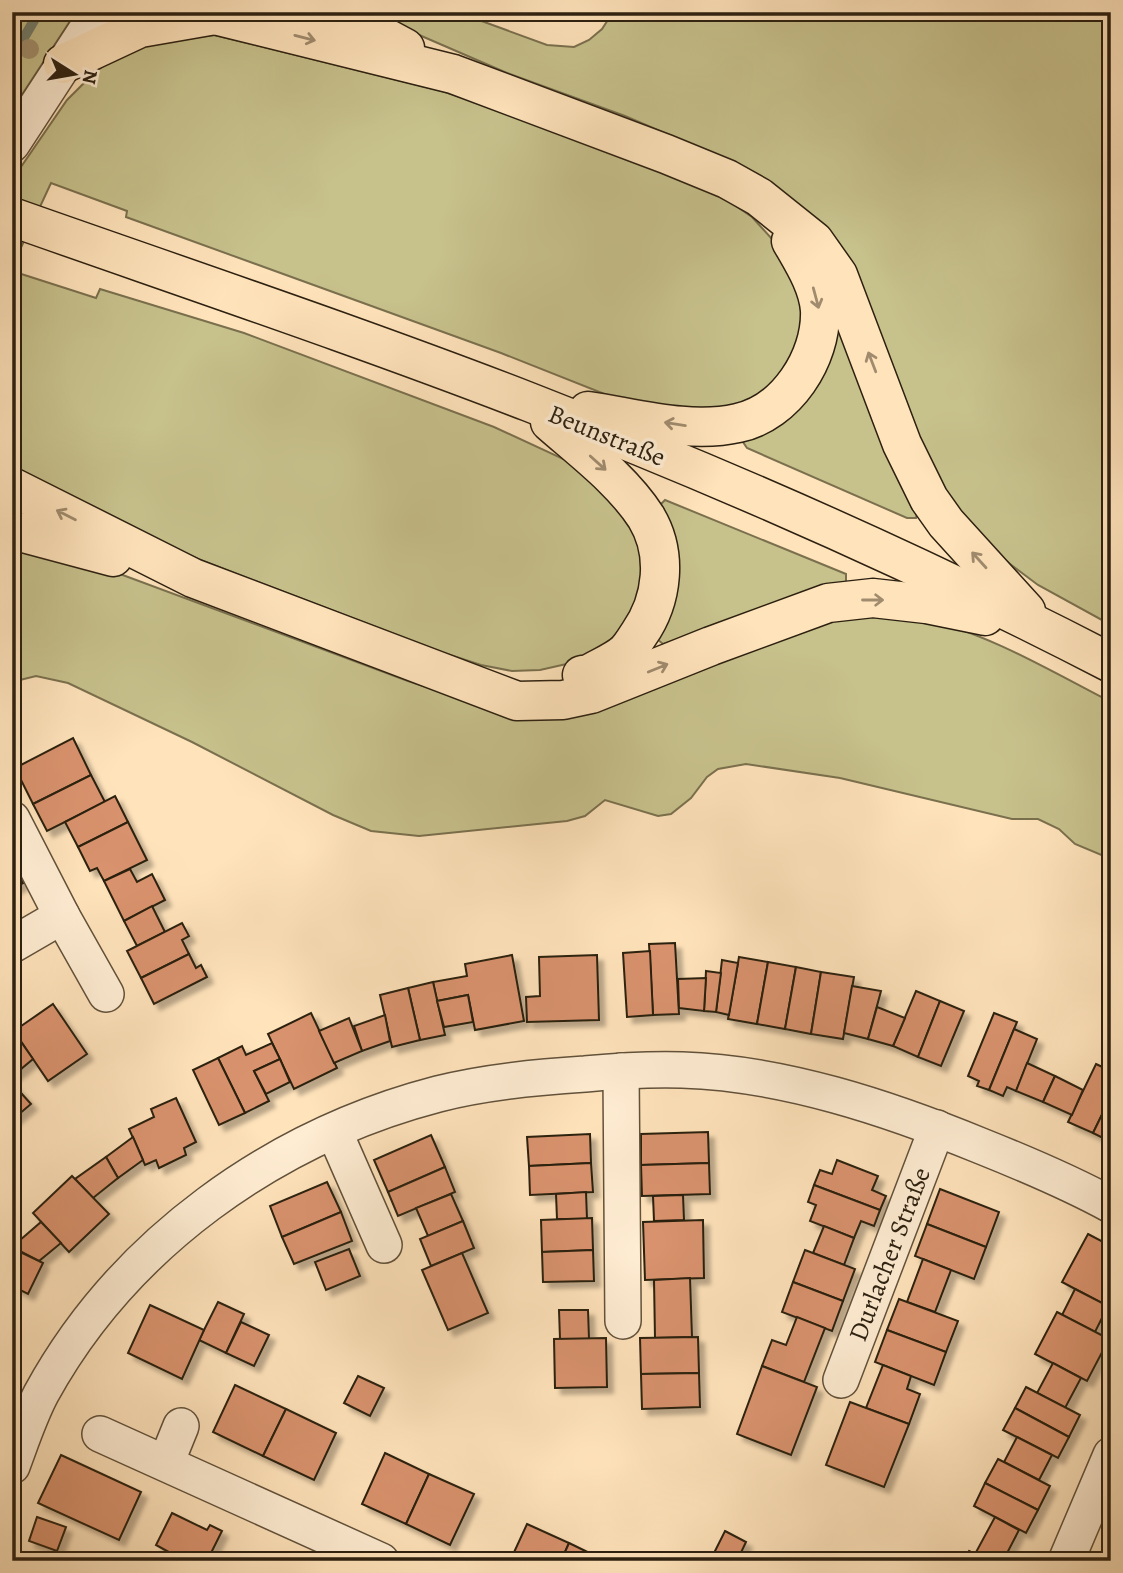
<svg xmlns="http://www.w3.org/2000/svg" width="1123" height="1573" font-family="Alegreya,serif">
<defs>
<filter id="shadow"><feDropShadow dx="6" dy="6" stdDeviation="2" flood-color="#0004"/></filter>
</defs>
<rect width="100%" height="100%" fill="#ffe3bb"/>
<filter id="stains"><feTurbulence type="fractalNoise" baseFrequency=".00286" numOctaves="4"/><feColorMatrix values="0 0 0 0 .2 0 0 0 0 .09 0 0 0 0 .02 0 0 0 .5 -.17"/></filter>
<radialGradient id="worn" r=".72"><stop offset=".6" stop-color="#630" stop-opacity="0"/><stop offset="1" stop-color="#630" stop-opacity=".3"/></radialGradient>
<g fill="#c7c18c" stroke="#7a704e" stroke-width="2">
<path d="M12 12H76L12 110Z"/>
<path d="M366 12H457L547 45 574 47 589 40 602 29 613 12H1111V625L1038 585 1002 558 950 506 744 167 625 116 507 73Z"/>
<path d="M214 35 442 91 529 120 690 182 730 202 752 217 783 251 802 302 801 339 766 396 705 413 612 397 501 353 126 217 127 211 51 183 12 267V180L67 100 93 74 120 53 143 43Z"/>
<path d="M12 271 96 298 100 289 244 333 494 427 570 462 600 483 640 540 644 580 633 614 608 643 584 660 540 670 512 671 481 665 441 652 198 559 12 473Z"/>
<path d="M836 329H841L917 513 916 518H907L747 448 743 442Z"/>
<path d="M665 500 846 574V584L663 644 657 639 661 504Z"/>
<path d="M12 540 120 574 408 681 454 696 500 705C567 687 634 670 701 653 773 634 851 605 926 620 986 632 1056 674 1111 702V859L1075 844 1059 829 1038 819H1012L840 778 746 764 718 769 707 777 691 798 671 814 658 816 605 800 585 816 567 821 419 836 371 831 333 815 192 742 68 683 36 676 12 682Z"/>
</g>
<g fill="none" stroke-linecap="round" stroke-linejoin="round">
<path stroke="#727f6f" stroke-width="10" d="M12 58 39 12"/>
</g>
<g fill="#d8926d" stroke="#2c2010" stroke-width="2" filter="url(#shadow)">
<path d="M73 738 91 775 33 804 15 768Z"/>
<path d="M91 775 105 802 47 831 33 804Z"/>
<path d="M115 796 128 822 78 847 65 822Z"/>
<path d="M128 822 147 860 104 881 97 868 90 871 78 847Z"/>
<path d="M12 863 23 883 12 889Z"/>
<path d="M130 869 137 882 152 874 165 900 124 921 104 881Z"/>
<path d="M152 906 165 932 137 946 124 921Z"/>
<path d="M182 923 189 936 182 940 189 954 141 978 127 951Z"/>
<path d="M675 943 679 1014 653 1015 649 944Z"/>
<path d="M650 951 653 1015 627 1017 623 953Z"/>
<path d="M189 954 196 968 201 965 207 977 154 1004 141 978Z"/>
<path d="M512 955 524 1021 475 1030 468 995 437 1001 433 982 467 976 465 964Z"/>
<path d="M597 955 599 1020 527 1022 526 997 540 996 539 957Z"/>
<path d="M739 957 768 962 757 1024 728 1019Z"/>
<path d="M722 960 738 963 729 1015 716 1012Z"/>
<path d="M768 962 796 967 785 1029 757 1024Z"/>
<path d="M796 967 821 972 811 1034 785 1029Z"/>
<path d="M706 971 721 973 716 1012 704 1011Z"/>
<path d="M821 972 854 977 843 1039 811 1034Z"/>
<path d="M706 978 704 1011 679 1008 678 979Z"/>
<path d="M433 982 445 1035 420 1040 408 988Z"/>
<path d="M852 986 881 991 868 1039 844 1033Z"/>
<path d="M408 988 420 1040 392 1047 380 995Z"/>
<path d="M916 991 940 1001 918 1057 893 1046Z"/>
<path d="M468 995 473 1022 444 1027 437 1001Z"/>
<path d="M940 1001 964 1011 941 1066 918 1057Z"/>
<path d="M53 1004 87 1054 48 1081 14 1031Z"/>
<path d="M877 1007 905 1018 893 1046 868 1039Z"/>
<path d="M311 1013 337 1068 294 1089 268 1034Z"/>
<path d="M994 1013 1017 1022 989 1090 977 1086 979 1081 968 1076Z"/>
<path d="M385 1015 390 1041 362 1051 354 1026Z"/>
<path d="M349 1018 362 1051 334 1063 319 1031Z"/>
<path d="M12 1029 33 1059 21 1069 12 1059Z"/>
<path d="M1014 1029 1037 1039 1016 1091 1007 1087 1003 1096 989 1090Z"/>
<path d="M272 1043 280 1059 254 1071 269 1101 245 1113 218 1058 242 1046 246 1055Z"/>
<path d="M218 1058 245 1113 219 1125 193 1070Z"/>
<path d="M12 1059 21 1069 12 1076Z"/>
<path d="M280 1059 290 1082 266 1094 254 1071Z"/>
<path d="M1027 1063 1055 1076 1043 1102 1016 1091Z"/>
<path d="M1096 1064 1111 1071V1096L1093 1133 1068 1122Z"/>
<path d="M1055 1076 1083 1090 1072 1115 1043 1102Z"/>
<path d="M12 1083 31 1104 12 1120Z"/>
<path d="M1111 1096V1142L1093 1133Z"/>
<path d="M176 1098 196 1142 184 1148 186 1155 159 1168 156 1160 145 1165 129 1129 154 1117 151 1109Z"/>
<path d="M708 1132 709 1163 641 1165V1134Z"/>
<path d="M590 1134 591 1163 529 1166 527 1137Z"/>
<path d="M431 1135 445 1167 388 1192 374 1160Z"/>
<path d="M133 1137 143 1160 118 1178 106 1157Z"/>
<path d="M106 1157 118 1178 93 1198 75 1179Z"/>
<path d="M837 1160 878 1176 872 1190 886 1196 880 1210 814 1185 820 1170 832 1174Z"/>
<path d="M591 1163 593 1192 530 1195 529 1166Z"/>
<path d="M709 1163 710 1194 642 1196 641 1165Z"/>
<path d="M445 1167 455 1192 398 1216 388 1192Z"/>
<path d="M72 1176 109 1214 69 1252 33 1213Z"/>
<path d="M327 1182 341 1212 282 1237 270 1206Z"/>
<path d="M814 1185 880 1210 874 1226 861 1221 854 1238 810 1221 816 1205 808 1202Z"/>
<path d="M940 1189 999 1212 986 1247 927 1224Z"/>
<path d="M586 1192 587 1219H557L556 1194Z"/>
<path d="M451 1194 463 1221 428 1236 416 1208Z"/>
<path d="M683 1195 684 1220 654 1221 653 1196Z"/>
<path d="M341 1212 352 1241 294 1264 282 1237Z"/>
<path d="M592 1218 593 1250 542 1252 541 1220Z"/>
<path d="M703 1220 704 1278 645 1280 643 1222Z"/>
<path d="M463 1221 474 1248 431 1266 420 1239Z"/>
<path d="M41 1222 61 1243 39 1261 12 1247Z"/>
<path d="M927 1224 986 1247 974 1279 915 1256Z"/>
<path d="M824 1226 854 1238 844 1265 813 1253Z"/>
<path d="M1088 1234 1111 1246V1308L1062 1282Z"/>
<path d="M12 1248 43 1263 28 1294 12 1286Z"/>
<path d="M349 1249 360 1276 326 1290 315 1262Z"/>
<path d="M593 1250 594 1281 543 1282 542 1252Z"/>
<path d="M805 1250 855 1269 843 1301 793 1282Z"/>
<path d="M462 1253 488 1313 448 1330 422 1270Z"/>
<path d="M923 1259 951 1270 935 1312 907 1302Z"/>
<path d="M690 1278 692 1337 655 1338 654 1280Z"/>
<path d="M793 1282 843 1301 832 1331 782 1312Z"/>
<path d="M1075 1289 1108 1306 1095 1332 1062 1315Z"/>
<path d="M899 1299 958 1321 946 1352 887 1330Z"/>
<path d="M218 1302 244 1314 226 1353 199 1340Z"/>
<path d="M150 1305 204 1330 182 1379 128 1353Z"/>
<path d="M559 1310H588L589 1339H560Z"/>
<path d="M1057 1312 1109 1339 1087 1381 1035 1354Z"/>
<path d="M797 1317 825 1328 804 1382 762 1366 772 1340 786 1345Z"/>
<path d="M241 1322 269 1335 254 1366 226 1353Z"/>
<path d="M887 1330 946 1352 934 1385 875 1362Z"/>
<path d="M698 1337 699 1373 641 1374 640 1338Z"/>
<path d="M606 1338 607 1387 555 1388 554 1339Z"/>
<path d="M1053 1363 1081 1378 1065 1408 1037 1393Z"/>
<path d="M883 1365 911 1376 907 1389 920 1394 909 1424 866 1408Z"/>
<path d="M762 1366 817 1387 791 1455 737 1434Z"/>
<path d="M699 1373 700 1407 642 1409 641 1374Z"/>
<path d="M358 1376 384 1388 370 1416 344 1403Z"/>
<path d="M235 1385 286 1409 263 1456 213 1432Z"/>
<path d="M1026 1387 1080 1415 1069 1437 1015 1408Z"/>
<path d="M850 1402 909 1424 884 1487 826 1465Z"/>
<path d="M1015 1408 1069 1437 1058 1458 1003 1430Z"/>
<path d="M286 1409 336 1433 314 1480 263 1456Z"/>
<path d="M1017 1437 1052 1455 1039 1480 1004 1462Z"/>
<path d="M385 1453 429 1474 406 1524 362 1504Z"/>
<path d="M61 1455 141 1492 119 1540 38 1503Z"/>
<path d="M998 1459 1050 1486 1038 1510 985 1483Z"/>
<path d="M429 1474 474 1494 450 1545 406 1524Z"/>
<path d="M985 1483 1038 1510 1026 1533 974 1506Z"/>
<path d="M172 1513 207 1530 210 1525 222 1531 207 1561H185L156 1545Z"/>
<path d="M37 1517 66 1527 57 1551 29 1541Z"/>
<path d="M995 1517 1019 1530 1003 1561H988L975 1554Z"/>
<path d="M527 1524 569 1543 561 1561H510Z"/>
<path d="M725 1531 746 1542 737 1561H710Z"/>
<path d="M569 1543 606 1561H561Z"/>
<path d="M969 1551 975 1554 988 1561H964Z"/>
</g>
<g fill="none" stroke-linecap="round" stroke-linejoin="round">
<g stroke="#61513b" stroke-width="38">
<g id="minor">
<path d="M12 144 98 12"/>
<path d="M12 819 62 916 106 994"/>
<path d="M12 945 62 916"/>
<path d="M621 1071 623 1321"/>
<path d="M334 1131 384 1245"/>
<path d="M841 1380 937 1128"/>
<path d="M100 1434 381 1561"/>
<path d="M166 1463 181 1426"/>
<path d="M12 1466C21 1442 29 1417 41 1394 123 1244 273 1137 438 1094 485 1082 536 1077 585 1074 617 1071 650 1069 682 1070 783 1073 888 1108 981 1146 1026 1164 1069 1182 1111 1205"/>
<path d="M1066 1561 1111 1455"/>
</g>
</g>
<g stroke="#2c2010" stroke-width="41">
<g id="major">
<path d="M210 12 215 15 453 74 666 154 727 179 759 197 814 241 838 275 902 444 929 499 946 523 1026 611"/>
<path d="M338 12 405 48"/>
<path d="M63 64 140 28 215 15"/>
<path d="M12 217C185 278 358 336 529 402 727 479 922 565 1111 663"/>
<path d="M588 411C636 418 690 434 738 423 786 413 822 358 820 310 818 285 803 262 791 241"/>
<path d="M550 422C583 451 622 480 646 517 668 553 663 600 639 634 635 640 631 647 626 652 616 661 601 667 589 674L582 675"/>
<path d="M12 487 193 578 517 701 563 700 591 694 711 646 828 603 873 598 926 604 985 616"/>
<path d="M12 530 113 557"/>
</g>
</g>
<use href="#minor" stroke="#ffedd3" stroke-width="35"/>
<use href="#major" stroke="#ffe3bb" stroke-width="38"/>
</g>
<circle fill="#a49271" cx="29" cy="49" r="10"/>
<defs><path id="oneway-shaft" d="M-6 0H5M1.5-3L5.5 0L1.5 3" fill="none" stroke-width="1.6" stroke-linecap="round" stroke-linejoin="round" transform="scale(1.75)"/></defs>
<g stroke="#a08b6e">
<use href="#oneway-shaft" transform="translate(305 38) rotate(14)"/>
<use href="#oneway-shaft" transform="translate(816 298) rotate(75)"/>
<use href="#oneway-shaft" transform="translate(872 362) rotate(-111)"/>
<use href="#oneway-shaft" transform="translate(675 424) rotate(-171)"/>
<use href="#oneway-shaft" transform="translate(598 463) rotate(42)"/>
<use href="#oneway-shaft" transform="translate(66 515) rotate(-153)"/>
<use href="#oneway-shaft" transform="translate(979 560) rotate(-132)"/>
<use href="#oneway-shaft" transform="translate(873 600)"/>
<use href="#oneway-shaft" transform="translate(658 668) rotate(-22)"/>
</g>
<g text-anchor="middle" stroke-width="7" stroke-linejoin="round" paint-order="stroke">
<g font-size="26" fill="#2c2010" stroke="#ffedd3">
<text transform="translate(607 435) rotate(22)" y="9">Beunstraße</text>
<text transform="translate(889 1254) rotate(-69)" y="9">Durlacher Straße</text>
</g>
</g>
<rect width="1123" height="1573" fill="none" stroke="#ffe3bb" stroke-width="42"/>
<rect x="14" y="14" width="1095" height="1545" fill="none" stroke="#2c2010" stroke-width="3.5"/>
<rect x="21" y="21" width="1081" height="1531" fill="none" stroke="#2c2010" stroke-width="2"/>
<g transform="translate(74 74) rotate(101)" stroke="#ffedd3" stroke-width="5" paint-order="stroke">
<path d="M0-5L12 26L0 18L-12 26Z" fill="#2c2010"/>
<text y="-10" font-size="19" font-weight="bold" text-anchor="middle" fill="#2c2010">N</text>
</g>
<rect width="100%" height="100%" filter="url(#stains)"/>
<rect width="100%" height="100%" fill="url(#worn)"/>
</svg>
